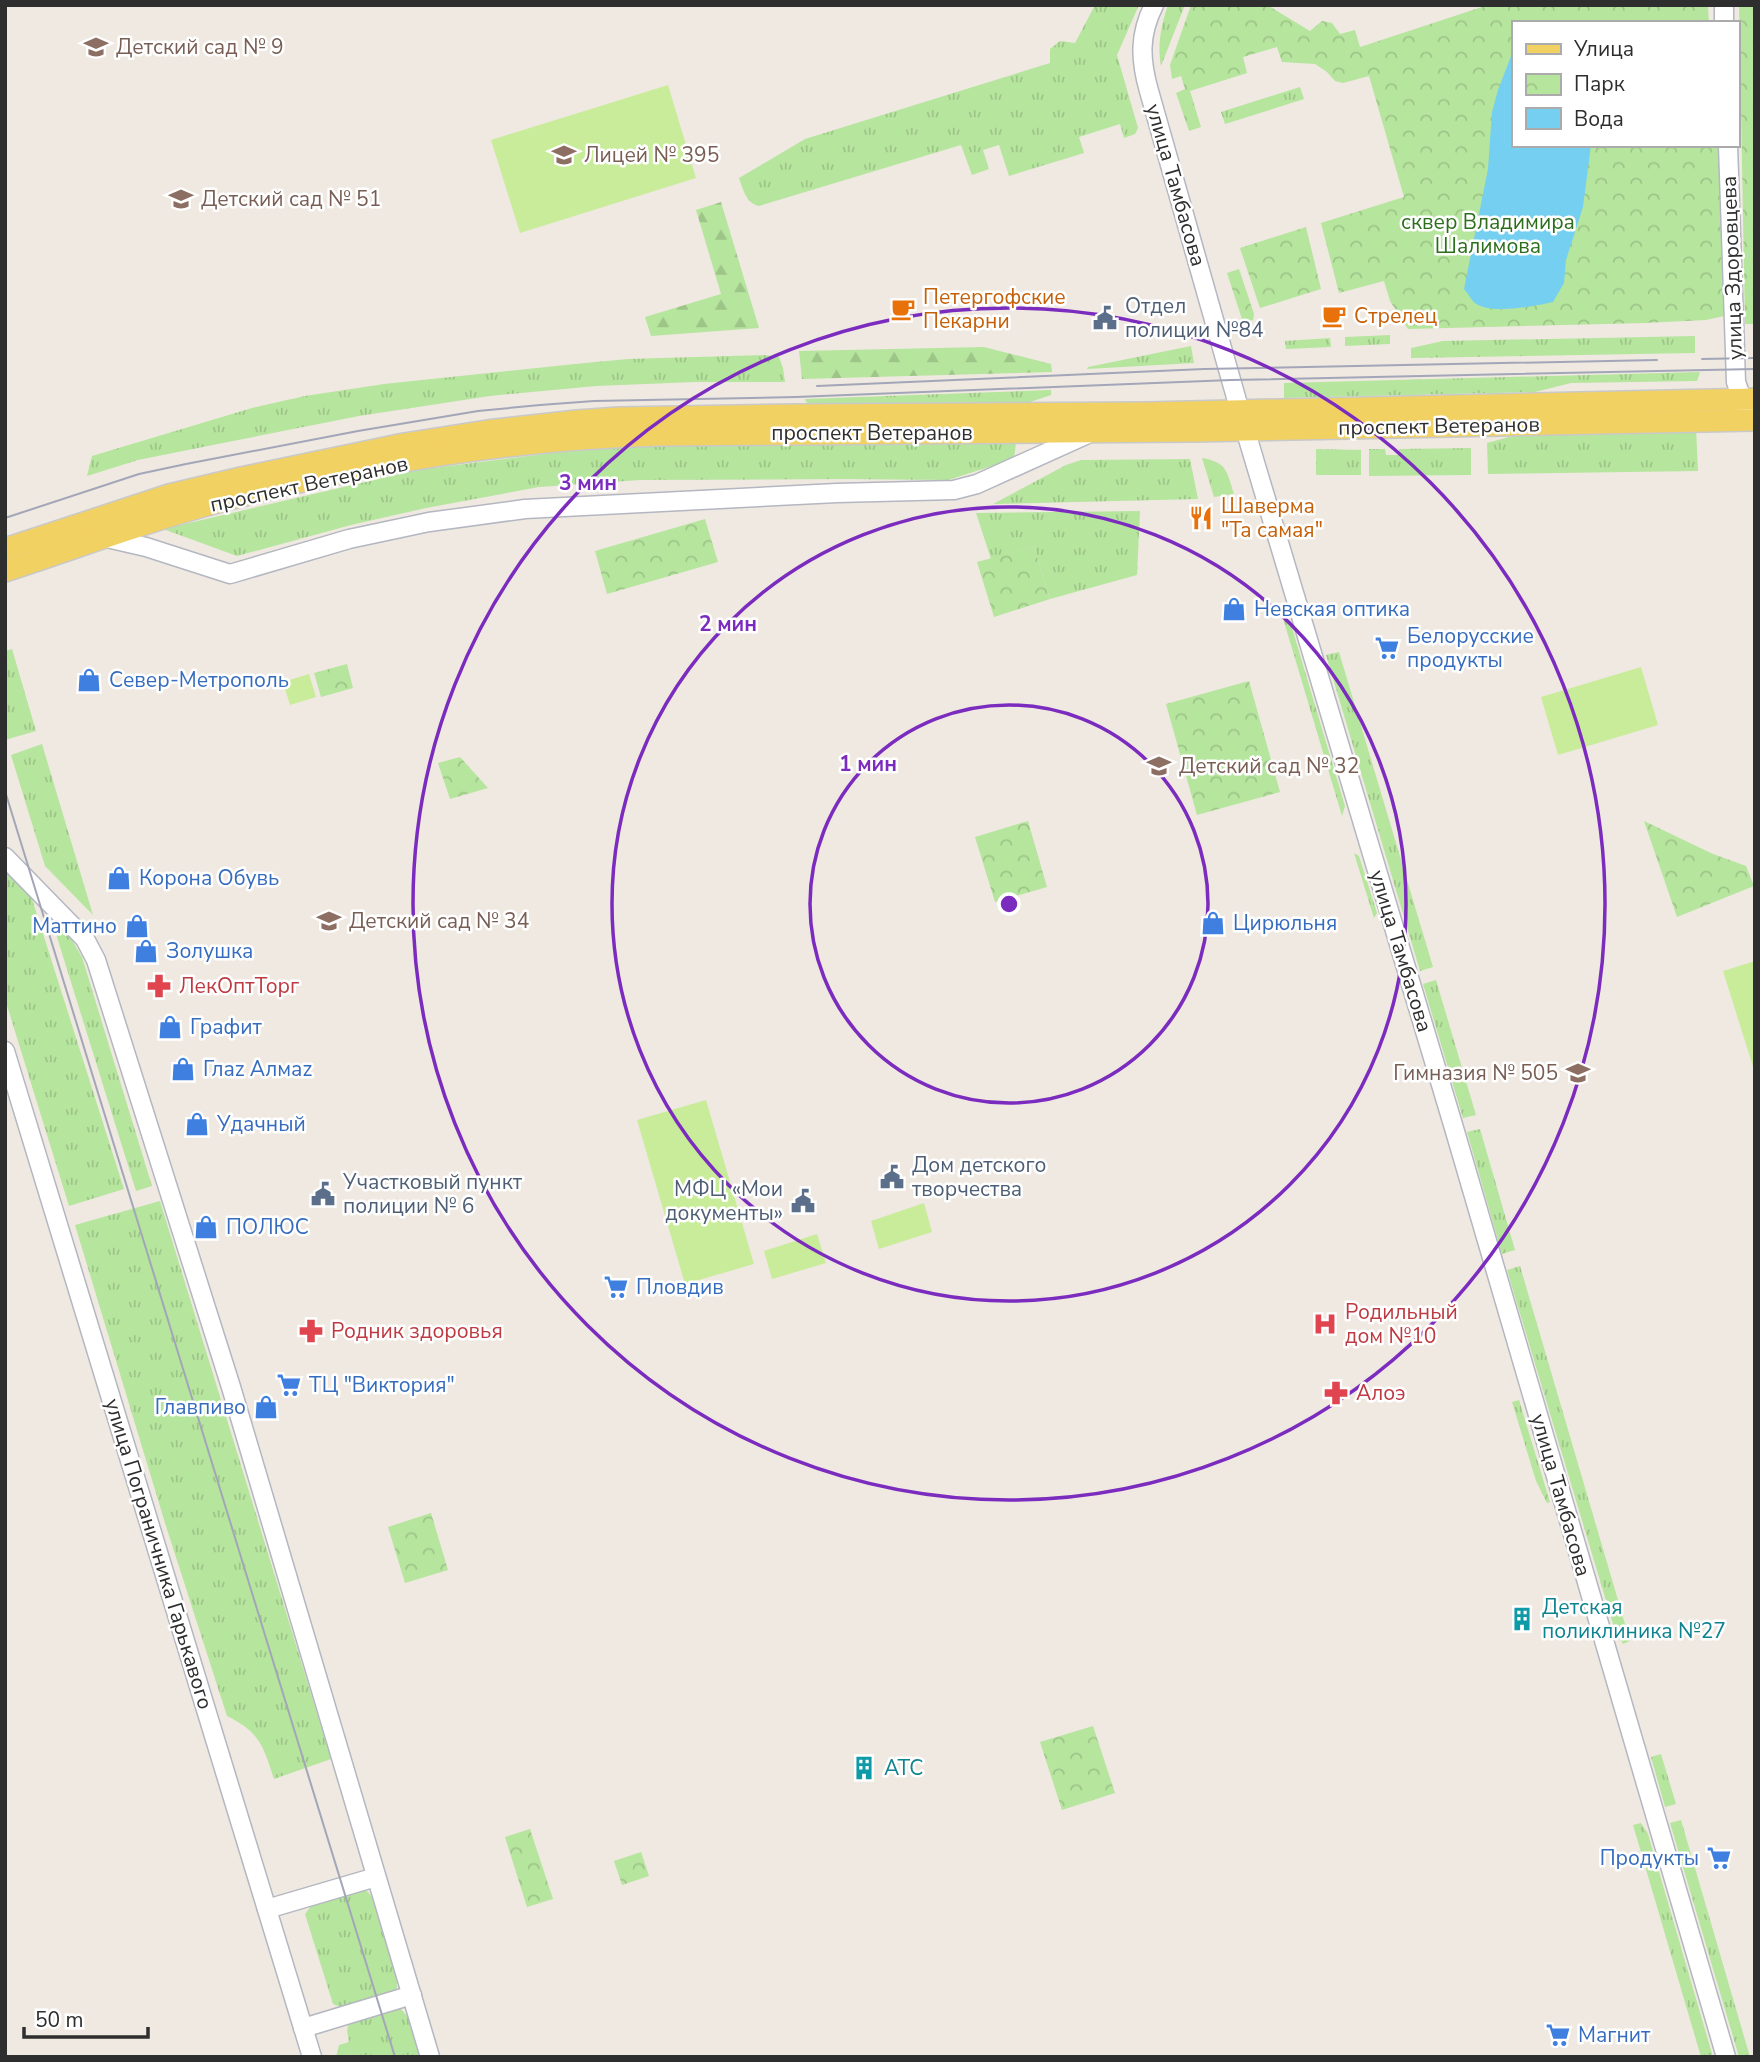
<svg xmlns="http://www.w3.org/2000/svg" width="1760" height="2062" font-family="'Nunito Sans',sans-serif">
<defs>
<pattern id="grass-tufts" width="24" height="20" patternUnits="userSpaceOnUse" patternTransform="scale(1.75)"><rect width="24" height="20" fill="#b6e59e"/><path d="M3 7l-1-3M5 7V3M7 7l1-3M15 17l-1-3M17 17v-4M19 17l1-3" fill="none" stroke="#9dc588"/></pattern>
<pattern id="forest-firs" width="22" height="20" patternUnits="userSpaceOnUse" patternTransform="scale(1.75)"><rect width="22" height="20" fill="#b6e59e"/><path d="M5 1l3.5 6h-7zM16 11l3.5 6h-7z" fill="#9dc588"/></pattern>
<pattern id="park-crowns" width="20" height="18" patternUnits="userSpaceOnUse" patternTransform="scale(1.75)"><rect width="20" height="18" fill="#b6e59e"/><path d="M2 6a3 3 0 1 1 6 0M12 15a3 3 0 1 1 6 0" fill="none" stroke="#9dc588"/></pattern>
</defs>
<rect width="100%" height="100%" fill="#efe9e1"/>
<g fill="url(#grass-tufts)">
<path d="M1095 5H1139L1117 55 1138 128 1135 134 1124 138 1120 124 1079 137 1084 153 1009 176 999 145 983 150 989 169 972 175 961 145 759 206C746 203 743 189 739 178L805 139 1050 63V49L1060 41 1075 43Z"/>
<path d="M1168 5H1185L1161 66C1157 45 1161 25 1168 5Z"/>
<path d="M1300 87 1304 99 1225 124 1221 112Z"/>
<path d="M1390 335V344L1345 346V337Z"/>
<path d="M1695 336V353L1411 358V348L1443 341Z"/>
<path d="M1330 338 1331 347 1286 349 1285 341Z"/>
<path d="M1191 346 1194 363 1087 369 1088 367Z"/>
<path d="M765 355 779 357 783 368 785 382H695L596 386 490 396 359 416 228 442 138 460 87 476 92 456 252 408 305 396 384 384 575 364 628 359Z"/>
<path d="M1700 372 1697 381 1571 383 1535 392 1284 398V383Z"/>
<path d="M1051 390V395L1030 402 813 405 806 402 805 399Z"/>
<path d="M1696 427 1698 471 1488 474 1487 443 1534 430Z"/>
<path d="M1016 443 1014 459 948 480 845 479 640 480 539 487 426 508 351 525 237 556 163 529 417 470 606 446Z"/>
<path d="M1471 448V475L1369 476V449H1385L1386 455H1399V449Z"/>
<path d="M1316 449 1361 450V475H1316Z"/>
<path d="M1202 458C1227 462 1227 472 1234 494L1214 497Z"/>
<path d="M1190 459 1198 499 993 504 1066 465 1081 460Z"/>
<path d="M1140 511 1137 575 1050 599 1034 547 991 559 976 513Z"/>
<path d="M1282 615 1290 621 1345 806 1342 816Z"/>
<path d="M12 649 36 731 5 740V651Z"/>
<path d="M1339 652 1433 967 1420 971 1326 655Z"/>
<path d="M42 744 93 915 45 866 11 755Z"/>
<path d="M1354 853 1359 856 1377 913 1374 918Z"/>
<path d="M5 871 32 899 124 1189 69 1206 5 999Z"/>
<path d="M52 921 72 940 82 957 152 1186 136 1191Z"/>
<path d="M1436 980 1476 1115 1463 1118 1423 984Z"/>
<path d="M1480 1129 1515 1250 1502 1254 1467 1132Z"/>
<path d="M160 1201 331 1759 274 1779C263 1746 260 1732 227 1716L165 1523 75 1225Z"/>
<path d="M1520 1266 1630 1641 1623 1644 1613 1624 1507 1270Z"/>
<path d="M1519 1400 1550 1502 1547 1503 1536 1481 1512 1402Z"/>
<path d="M1661 1754 1676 1804 1665 1807 1651 1757Z"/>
<path d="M1681 1820 1750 2057H1739L1670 1823Z"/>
<path d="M1641 1823 1648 1834 1713 2057H1701L1633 1825Z"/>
<path d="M360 1890 367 1891 372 1897 397 1980V1988L391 1994 343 2008 333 2004 305 1914 312 1905Z"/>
<path d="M400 2008 409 2018 421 2057H336L339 2045 349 2042 347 2030 349 2023Z"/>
</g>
<g fill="url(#forest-firs)">
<path d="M721 202 759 328 651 336 645 317 721 294 696 210Z"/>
<path d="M984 347 1051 364 1052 372 802 379 799 351Z"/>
</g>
<g fill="url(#park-crowns)">
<path d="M1191 5H1267L1310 31 1322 21 1332 23 1340 34 1355 30 1360 47 1488 5H1708L1709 23H1513V145H1719L1724 316 1706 320 1645 323 1408 329 1390 301 1384 281 1339 293 1321 223 1404 197 1369 76 1343 83 1335 81 1327 72 1315 64 1282 62 1277 47 1243 57 1247 73 1190 91 1201 127 1189 131 1176 93 1185 89 1181 76 1172 79 1170 65Z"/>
<path d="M1739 5H1755V324H1745Z"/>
<path d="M1306 227 1321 289 1260 308 1240 248Z"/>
<path d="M1239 269 1254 314 1253 320 1246 322 1242 319 1227 273Z"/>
<path d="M705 519 718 562 607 594 595 551Z"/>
<path d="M1034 547 1050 599 994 617 977 562Z"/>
<path d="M347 664 353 688 321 697 314 673Z"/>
<path d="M1249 681 1280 792 1197 815 1166 704Z"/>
<path d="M460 757 488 788 450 799 438 763Z"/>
<path d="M1028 821 1047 887 995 902 975 837Z"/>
<path d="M1644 821 1713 854 1746 866 1754 886 1677 917Z"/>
<path d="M431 1513 448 1570 405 1583 388 1527Z"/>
<path d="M1093 1726 1115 1793 1062 1810 1040 1742Z"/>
<path d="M530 1829 553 1899 527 1907 505 1837Z"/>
<path d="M641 1852 649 1876 622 1885 614 1861Z"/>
</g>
<g fill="#c9ec9a">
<path d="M668 85 696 178 520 233 491 140Z"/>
<path d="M1641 667 1658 725 1558 755 1541 697Z"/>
<path d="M309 674 316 697 290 705 283 682Z"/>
<path d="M1755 961V1073L1723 971Z"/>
<path d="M706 1100 754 1264 685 1284 637 1120Z"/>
<path d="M924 1203 932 1232 879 1249 871 1221Z"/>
<path d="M817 1234 826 1263 772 1279 764 1251Z"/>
</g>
<path fill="#75cff0" d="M1513 51V145H1591L1583 207 1566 260 1564 283 1553 302C1535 306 1490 315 1475 303 1471 300 1468 293 1464 289L1488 169 1492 112 1498 90Z"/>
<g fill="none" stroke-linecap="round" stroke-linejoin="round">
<g stroke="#b4b7c1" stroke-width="21">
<g id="minor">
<path d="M1154 5C1139 35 1140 59 1149 91L1245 429 1454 1128 1726 2057"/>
<path d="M1724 5V23"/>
<path d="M1728 145 1736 382 1746 410"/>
<path d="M107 538 146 547 230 574 349 539 429 522 525 509 837 493 954 490 977 484 1090 433"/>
<path d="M5 857 85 939 96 960 231 1387 430 2057"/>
<path d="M5 1051 312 2057"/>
<path d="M267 1909 376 1877"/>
<path d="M303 2028 412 1995"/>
</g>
</g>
<g stroke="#c9c9c9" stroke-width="24">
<g id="major">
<path d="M5 549 169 495 241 478 404 444 487 431 577 421 619 418 798 415 1147 413 1755 399"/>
<path d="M5 571C76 548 146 521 218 502 359 464 512 439 659 435L1194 431 1755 420"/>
</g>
</g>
<use href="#minor" stroke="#fff" stroke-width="18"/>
<use href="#major" stroke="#f2d163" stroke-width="21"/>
<g stroke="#a3a6b8" stroke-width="2">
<path d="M1702 359 1755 358"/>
<path d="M817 386 1204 369 1657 360"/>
<path d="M5 518 139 474 186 464 358 431 478 411 540 405 594 401 796 397 1231 380 1755 369"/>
<path d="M5 791 395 2057"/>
</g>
</g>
<g fill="none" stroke="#7b2cbf" stroke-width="3.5">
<circle cx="1009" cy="904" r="199"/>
<circle cx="1009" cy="904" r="397"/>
<circle cx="1009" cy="904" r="596"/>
</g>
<defs>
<g id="school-bare" transform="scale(1.89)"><path d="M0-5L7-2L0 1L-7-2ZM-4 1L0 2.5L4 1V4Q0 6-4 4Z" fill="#8d6e63" stroke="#fff" stroke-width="2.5" paint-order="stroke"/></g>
<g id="cafe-bare" transform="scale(1.89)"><path d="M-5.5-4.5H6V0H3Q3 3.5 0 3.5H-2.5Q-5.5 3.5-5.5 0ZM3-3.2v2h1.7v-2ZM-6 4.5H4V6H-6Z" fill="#e8710a" stroke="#fff" stroke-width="2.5" paint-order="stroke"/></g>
<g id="civic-bare" transform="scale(1.89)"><path d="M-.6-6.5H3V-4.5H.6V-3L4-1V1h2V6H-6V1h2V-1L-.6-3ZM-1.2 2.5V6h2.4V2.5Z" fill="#5c6f8a" stroke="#fff" stroke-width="2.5" paint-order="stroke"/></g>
<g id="restaurant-bare" transform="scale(1.89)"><path d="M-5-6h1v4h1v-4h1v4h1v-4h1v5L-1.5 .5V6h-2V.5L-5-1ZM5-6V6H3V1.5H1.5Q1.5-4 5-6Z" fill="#e8710a" stroke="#fff" stroke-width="2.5" paint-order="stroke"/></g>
<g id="shop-bare" transform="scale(1.89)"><path d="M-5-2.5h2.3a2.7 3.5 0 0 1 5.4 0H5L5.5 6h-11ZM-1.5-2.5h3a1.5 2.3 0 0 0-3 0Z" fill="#3f7fe0" stroke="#fff" stroke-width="2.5" paint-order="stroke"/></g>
<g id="supermarket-bare" transform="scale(1.89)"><path d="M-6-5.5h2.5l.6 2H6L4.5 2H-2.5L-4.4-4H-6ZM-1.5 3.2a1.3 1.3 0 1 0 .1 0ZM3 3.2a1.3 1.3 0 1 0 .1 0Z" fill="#3f7fe0" stroke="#fff" stroke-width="2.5" paint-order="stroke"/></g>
<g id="pharmacy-bare" transform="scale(1.89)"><path d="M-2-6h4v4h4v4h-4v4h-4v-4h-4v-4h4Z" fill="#e0444e" stroke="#fff" stroke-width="2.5" paint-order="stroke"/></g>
<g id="hospital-bare" transform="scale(1.89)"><path d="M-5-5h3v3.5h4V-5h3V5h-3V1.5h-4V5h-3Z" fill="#e0444e" stroke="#fff" stroke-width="2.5" paint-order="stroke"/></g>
<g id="building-bare" transform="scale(1.89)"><path d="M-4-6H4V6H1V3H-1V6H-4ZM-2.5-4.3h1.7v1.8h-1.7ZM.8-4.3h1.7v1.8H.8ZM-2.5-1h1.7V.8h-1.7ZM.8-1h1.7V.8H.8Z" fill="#0f9aa8" stroke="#fff" stroke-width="2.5" paint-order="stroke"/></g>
</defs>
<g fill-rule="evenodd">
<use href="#school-bare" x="96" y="47"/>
<use href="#school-bare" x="564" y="155"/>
<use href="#school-bare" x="181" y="199"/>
<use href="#cafe-bare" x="903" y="309"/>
<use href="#cafe-bare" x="1334" y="316"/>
<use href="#civic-bare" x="1105" y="318"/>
<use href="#restaurant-bare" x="1201" y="518"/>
<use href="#shop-bare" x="1234" y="609"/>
<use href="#supermarket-bare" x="1387" y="648"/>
<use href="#shop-bare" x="89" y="680"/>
<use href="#school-bare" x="1159" y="766"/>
<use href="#shop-bare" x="119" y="878"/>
<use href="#school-bare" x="329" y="921"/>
<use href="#shop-bare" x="1213" y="923"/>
<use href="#shop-bare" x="137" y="926"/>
<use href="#shop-bare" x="146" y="951"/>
<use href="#pharmacy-bare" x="159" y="986"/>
<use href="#shop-bare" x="170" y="1027"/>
<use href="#shop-bare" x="183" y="1069"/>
<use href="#school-bare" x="1578" y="1073"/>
<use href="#shop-bare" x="197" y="1124"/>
<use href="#civic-bare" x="892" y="1177"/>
<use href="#civic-bare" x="323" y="1194"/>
<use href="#civic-bare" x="803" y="1201"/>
<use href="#shop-bare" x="206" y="1227"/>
<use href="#supermarket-bare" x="616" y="1287"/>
<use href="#hospital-bare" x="1325" y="1324"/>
<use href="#pharmacy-bare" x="311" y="1331"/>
<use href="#supermarket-bare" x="289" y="1385"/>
<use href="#pharmacy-bare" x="1336" y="1393"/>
<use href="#shop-bare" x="266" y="1407"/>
<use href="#building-bare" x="1522" y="1619"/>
<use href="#building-bare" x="864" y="1768"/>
<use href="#supermarket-bare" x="1719" y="1858"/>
<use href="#supermarket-bare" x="1558" y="2035"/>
</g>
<g text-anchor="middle" stroke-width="5" stroke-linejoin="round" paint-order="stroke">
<g font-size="21" fill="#785e54" stroke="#fff" text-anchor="start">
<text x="116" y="54">Детский сад № 9</text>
<text x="584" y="162">Лицей № 395</text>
<text x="201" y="206">Детский сад № 51</text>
<text x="1179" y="773">Детский сад № 32</text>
<text x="349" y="928">Детский сад № 34</text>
<text x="1558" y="1080" text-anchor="end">Гимназия № 505</text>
</g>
<g font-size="21" fill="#2e2e2e" stroke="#fff">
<text transform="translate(1176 185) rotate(74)" y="7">улица Тамбасова</text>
<text transform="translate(1732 268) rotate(-92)" y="7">улица Здоровцева</text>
<text transform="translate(1439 426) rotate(-1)" y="7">проспект Ветеранов</text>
<text x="872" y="440">проспект Ветеранов</text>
<text transform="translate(309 484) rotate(-12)" y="7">проспект Ветеранов</text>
<text transform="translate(1401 951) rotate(73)" y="7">улица Тамбасова</text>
<text transform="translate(1561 1495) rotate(74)" y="7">улица Тамбасова</text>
<text transform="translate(159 1554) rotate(73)" y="7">улица Пограничника Гарькавого</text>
</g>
<g font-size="21" fill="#2c6e1b" stroke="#fff">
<text x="1488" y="229">сквер Владимира<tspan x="1488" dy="24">Шалимова</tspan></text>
</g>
<g font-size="21" fill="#c56008" stroke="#fff" text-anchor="start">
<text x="923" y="304">Петергофские<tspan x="923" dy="24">Пекарни</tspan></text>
<text x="1354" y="323">Стрелец</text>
<text x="1221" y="513">Шаверма<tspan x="1221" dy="24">"Та самая"</tspan></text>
</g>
<g font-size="21" fill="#4e5e75" stroke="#fff" text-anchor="start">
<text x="1125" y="313">Отдел<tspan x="1125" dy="24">полиции №84</tspan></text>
<text x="912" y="1172">Дом детского<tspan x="912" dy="24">творчества</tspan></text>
<text x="343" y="1189">Участковый пункт<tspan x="343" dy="24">полиции № 6</tspan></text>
<text x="783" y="1196" text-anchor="end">МФЦ «Мои<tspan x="783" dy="24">документы»</tspan></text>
</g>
<g font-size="21" fill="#366cbe" stroke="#fff" text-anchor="start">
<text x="1254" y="616">Невская оптика</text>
<text x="1407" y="643">Белорусские<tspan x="1407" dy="24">продукты</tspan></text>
<text x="109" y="687">Север-Метрополь</text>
<text x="139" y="885">Корона Обувь</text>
<text x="1233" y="930">Цирюльня</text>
<text x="117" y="933" text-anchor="end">Маттино</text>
<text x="166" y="958">Золушка</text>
<text x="190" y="1034">Графит</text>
<text x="203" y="1076">Глаz Алмаz</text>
<text x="217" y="1131">Удачный</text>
<text x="226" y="1234">ПОЛЮС</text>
<text x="636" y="1294">Пловдив</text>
<text x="309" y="1392">ТЦ "Виктория"</text>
<text x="246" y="1414" text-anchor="end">Главпиво</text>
<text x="1699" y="1865" text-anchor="end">Продукты</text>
<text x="1578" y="2042">Магнит</text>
</g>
<g font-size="21" fill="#be3a42" stroke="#fff" text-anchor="start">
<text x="179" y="993">ЛекОптТорг</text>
<text x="1345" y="1319">Родильный<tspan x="1345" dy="24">дом №10</tspan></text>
<text x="331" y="1338">Родник здоровья</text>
<text x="1356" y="1400">Алоэ</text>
</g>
<g font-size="21" fill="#0d838f" stroke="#fff" text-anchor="start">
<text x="1542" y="1614">Детская<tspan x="1542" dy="24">поликлиника №27</tspan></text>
<text x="884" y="1775">АТС</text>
</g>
</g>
<circle cx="1009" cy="904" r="10" fill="#7b2cbf" stroke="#fff" stroke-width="3.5"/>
<g font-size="21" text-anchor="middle" font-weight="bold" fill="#7b2cbf" stroke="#fff" stroke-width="5" stroke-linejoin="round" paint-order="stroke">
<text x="588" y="490">3 мин</text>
<text x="728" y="631">2 мин</text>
<text x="868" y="771">1 мин</text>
</g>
<rect width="1760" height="2062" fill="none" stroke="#2e2e2e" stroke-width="14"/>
<rect x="1512" y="21" width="228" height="126" fill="#ffffff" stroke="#ababab" stroke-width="2"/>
<rect x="1526" y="44" width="35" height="10" fill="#f2d163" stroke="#ababab" stroke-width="2"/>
<text x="1574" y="56" font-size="21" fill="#2e2e2e">Улица</text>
<rect x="1526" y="74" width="35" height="21" fill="url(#park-crowns)" stroke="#ababab" stroke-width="2"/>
<text x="1574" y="91" font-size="21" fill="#2e2e2e">Парк</text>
<rect x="1526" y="108" width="35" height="21" fill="#75cff0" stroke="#ababab" stroke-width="2"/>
<text x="1574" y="126" font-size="21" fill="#2e2e2e">Вода</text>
<path d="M24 2027v10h124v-10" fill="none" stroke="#2e2e2e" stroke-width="3.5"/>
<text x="35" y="2027" font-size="21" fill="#2e2e2e" stroke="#ffffff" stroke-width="5" paint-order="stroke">50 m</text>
</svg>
